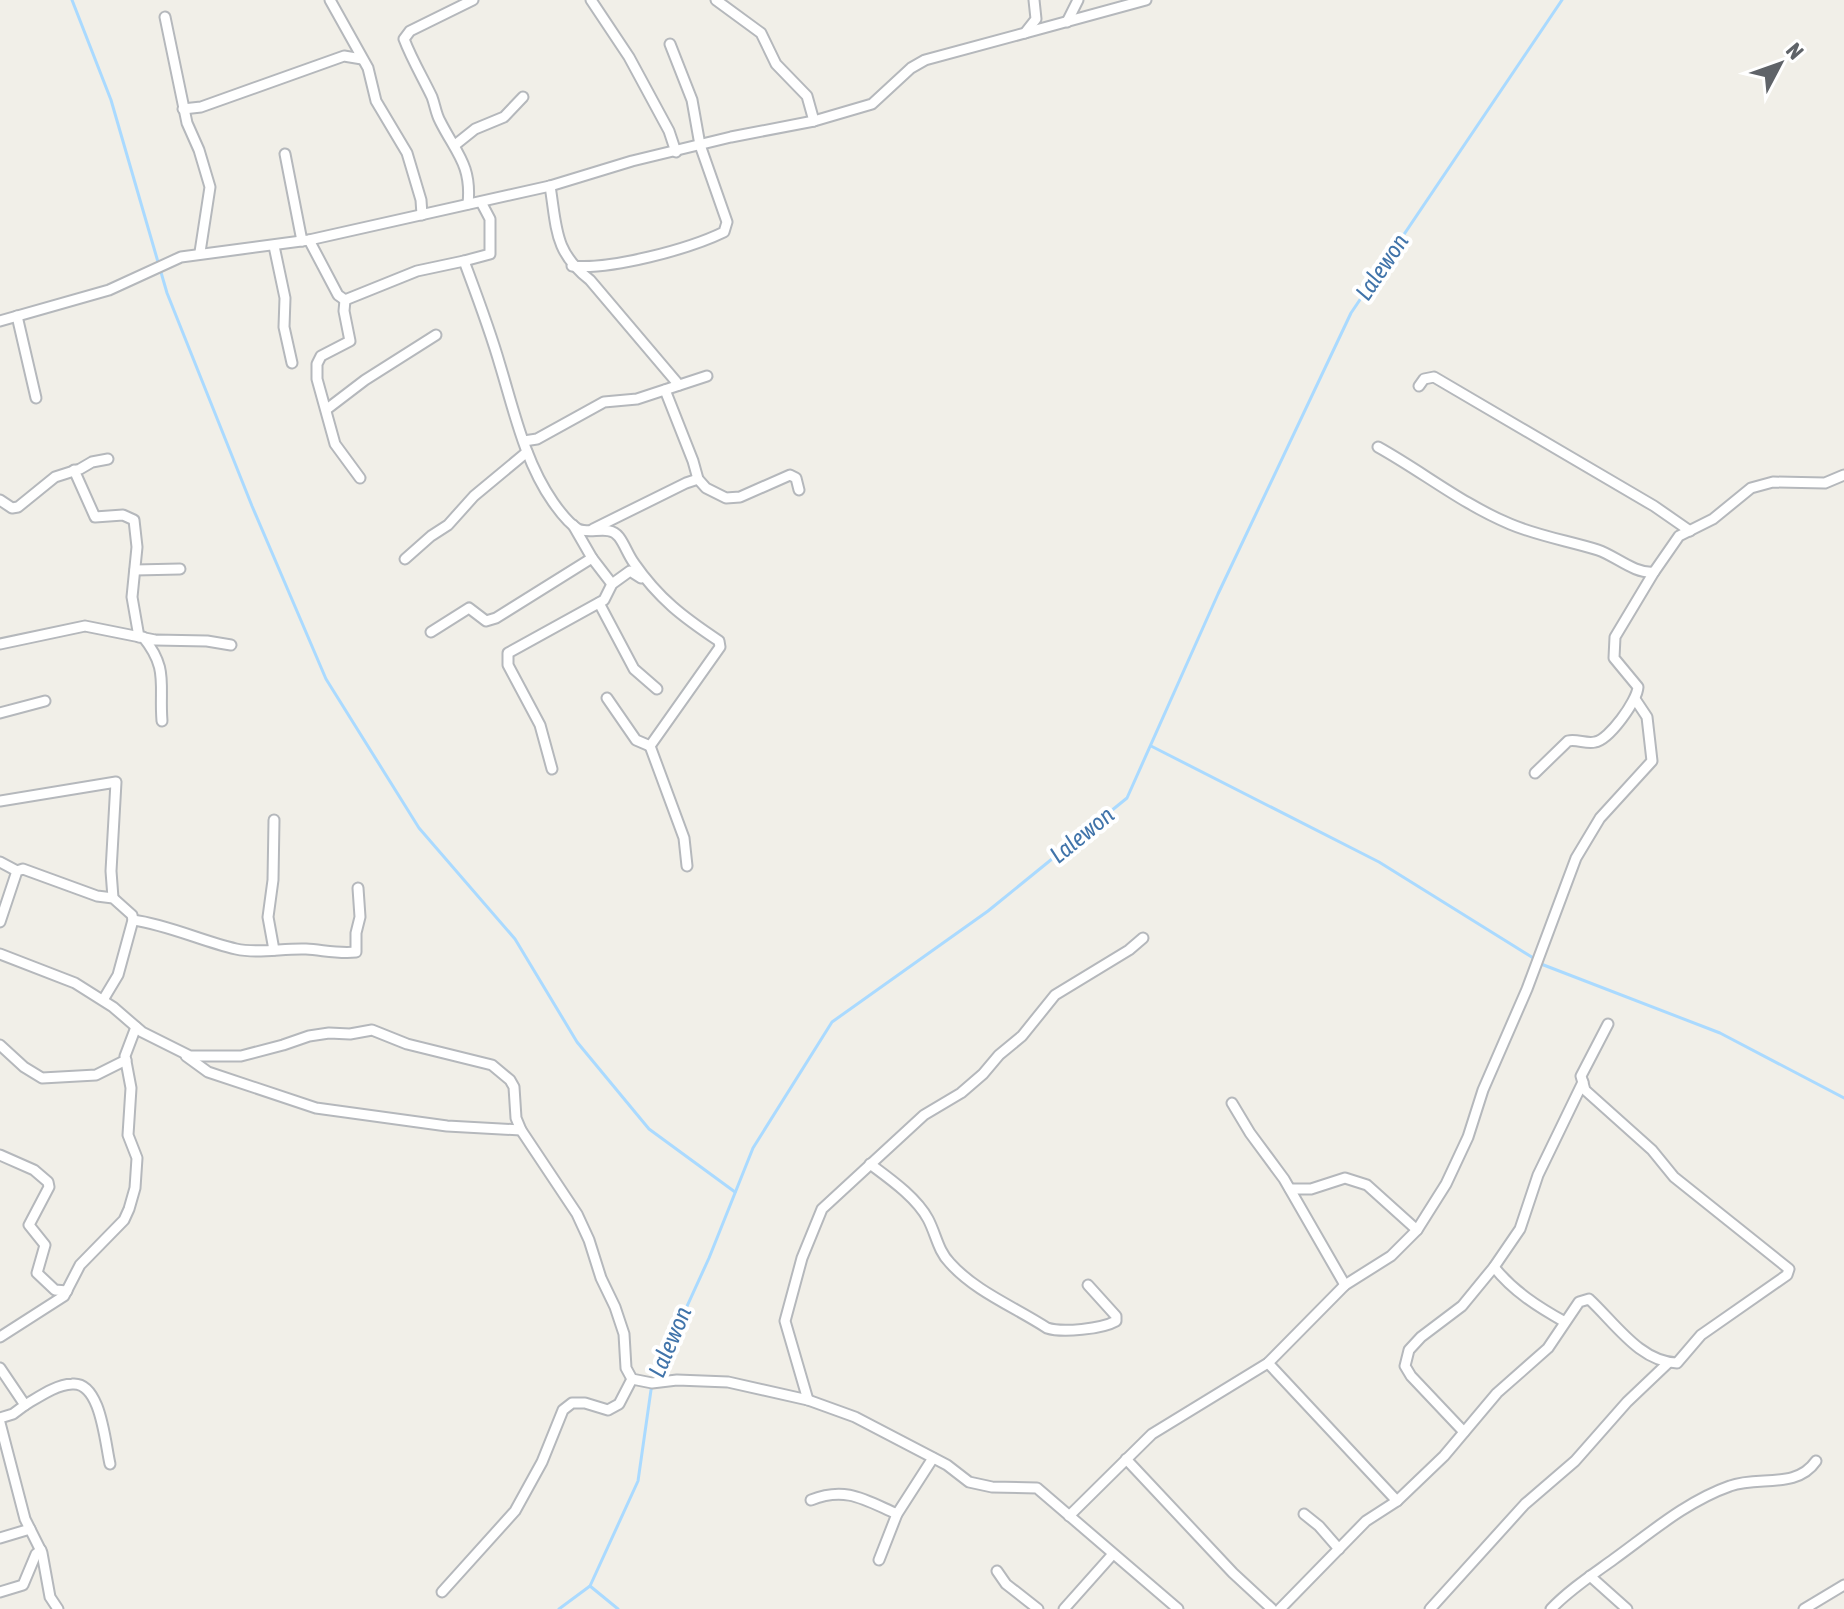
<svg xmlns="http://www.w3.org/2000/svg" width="1844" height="1609" font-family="'Asap Condensed',sans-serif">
<rect width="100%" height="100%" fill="#f1efe8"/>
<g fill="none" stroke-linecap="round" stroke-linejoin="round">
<g stroke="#aadaff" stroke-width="3">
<path d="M72 0 111 100 167 293 252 506 326 679 419 828 515 939 577 1042 649 1129 735 1192"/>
<path d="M1151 746 1379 862 1535 959"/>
<path d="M1541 964 1720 1033 1844 1098"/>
<path d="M590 1586 618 1609"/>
<path d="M559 1609 590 1586 638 1481 652 1383 709 1258 753 1148 832 1022 988 911 1127 798 1218 594 1351 313 1562 0"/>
</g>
<g stroke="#b5b8bc" stroke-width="13">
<g id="minor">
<path d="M330 0 368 68 376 101 407 153 421 200 422 215"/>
<path d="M591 0 629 57 669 131 676 152"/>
<path d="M716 0 761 33 776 64 807 96 814 121"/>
<path d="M165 17 187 123 199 150 210 187 200 252"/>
<path d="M1067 22 1078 0"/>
<path d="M1025 33 1146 0"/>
<path d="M183 109 201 107 344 56 362 59"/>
<path d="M455 145 475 129 504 117 523 97"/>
<path d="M285 154 302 241"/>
<path d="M550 186C557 229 554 252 590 280L679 385"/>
<path d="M481 202 490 219V254L464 261C477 296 490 330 500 365 514 411 525 462 553 502 560 512 568 523 578 529 591 535 609 524 619 537 625 545 628 555 634 563 659 599 683 617 719 641L720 647 650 746 636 740 607 698"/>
<path d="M468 204C472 165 456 153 440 121 436 114 435 105 432 97 423 78 412 60 404 39L410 31 473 0"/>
<path d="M309 240 338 295 345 300 417 271 464 261"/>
<path d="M274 246 285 298 284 327 292 363"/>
<path d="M572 266C611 270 689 249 724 232L727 222 700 145 692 100 670 44"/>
<path d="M345 300 344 311 350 341 321 356 317 364V379L335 444 360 478"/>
<path d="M17 316 36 398"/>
<path d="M0 321 109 290 181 257 309 240 550 186 632 161 731 137 814 121 872 104 911 68 925 60 1025 33 1036 19 1034 0"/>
<path d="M1419 386 1424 379 1434 377 1654 506 1690 531"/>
<path d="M665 390 693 461 698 479 706 488 726 498 740 497 790 475 796 478 799 490"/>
<path d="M327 409 365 380 436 335"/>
<path d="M524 441 537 439 604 402 637 399 707 376"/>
<path d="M1378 447C1423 472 1462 504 1510 524 1538 536 1569 541 1598 550 1616 556 1634 574 1654 572"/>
<path d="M74 470 95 517 123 515 134 520 137 547 132 597 139 637"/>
<path d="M0 500 12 508 18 507 55 477 80 469 92 462 108 459"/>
<path d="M593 529 686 483 698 479"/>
<path d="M592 558 612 584"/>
<path d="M405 559 431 536 448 525 474 496 527 452"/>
<path d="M135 570 180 569"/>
<path d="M599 603 634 669 657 689"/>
<path d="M431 632 469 608 486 621 496 618 592 558 573 525"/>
<path d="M143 637C169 669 159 684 162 721"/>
<path d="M0 644 85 626 155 640 207 641 231 645"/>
<path d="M0 713 45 701"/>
<path d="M650 746 684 838 687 866"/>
<path d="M552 769 540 725 508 665V653L604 600 612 584 630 571 641 578"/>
<path d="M1535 773 1568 741C1577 739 1586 744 1595 742 1609 740 1637 701 1638 687L1614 658 1615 637 1654 572 1679 536 1713 519 1751 488 1773 482 1825 483 1844 475"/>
<path d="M0 801 116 782 111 871 113 898"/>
<path d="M0 862 17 871"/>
<path d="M133 920C169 925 201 941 236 949 258 954 283 948 306 949 323 950 338 954 356 952V933L360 917 358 888"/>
<path d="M0 922 17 871 23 869 97 896 113 898 132 915 133 920 118 975 103 1000"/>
<path d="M274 950 268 917 273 880 274 820"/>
<path d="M0 954 75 983 113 1007 142 1032 190 1056H241L283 1045 309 1036 329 1033 350 1034 372 1030 407 1044 492 1065 510 1080 514 1087 516 1118 521 1130 577 1214 589 1240 601 1278 615 1307 624 1334 626 1368 632 1379 652 1383 677 1380 728 1382 808 1400 855 1417 947 1465 969 1482 992 1487 1037 1488 1178 1609"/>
<path d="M0 1045 24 1067 42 1078 96 1075 126 1060"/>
<path d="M186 1056 208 1072 316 1108 447 1126 521 1130"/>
<path d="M1232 1103 1250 1133 1284 1179 1345 1285"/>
<path d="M0 1155 34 1170 48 1182 49 1187 29 1225 45 1245 37 1273 55 1290 67 1291"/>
<path d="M870 1164C890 1179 916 1197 928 1219 936 1234 938 1251 950 1263 976 1292 1015 1307 1047 1328 1062 1333 1102 1329 1116 1321V1316L1088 1285"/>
<path d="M1290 1189H1311L1345 1178 1367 1185 1417 1230"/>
<path d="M1494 1267C1513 1291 1538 1307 1565 1322"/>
<path d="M0 1337 64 1296 80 1265 124 1220 129 1209 135 1188 137 1158 128 1135 131 1088 125 1056 136 1027"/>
<path d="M1268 1363 1397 1501"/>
<path d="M0 1368 25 1405 13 1414 0 1418"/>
<path d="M808 1400 785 1321 802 1258 822 1209 924 1115 961 1093 983 1074 999 1055 1022 1036 1055 995 1129 950 1143 938"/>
<path d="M25 1405C39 1397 55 1385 72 1384 101 1381 105 1443 110 1464"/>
<path d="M0 1423 25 1519 42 1553 50 1597 58 1609"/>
<path d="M1464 1432 1411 1376 1405 1366 1409 1350 1421 1337 1462 1306 1494 1267 1520 1229 1538 1175 1583 1082"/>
<path d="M1126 1459 1233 1573 1272 1609"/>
<path d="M811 1500C846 1486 865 1500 897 1514"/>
<path d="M1304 1514 1319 1526 1339 1549"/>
<path d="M1069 1516 1152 1434 1268 1363 1345 1285 1391 1256 1417 1230 1446 1184 1468 1137 1483 1090 1527 989 1576 858 1600 818 1652 761 1647 717 1635 699"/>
<path d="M0 1538 30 1529"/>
<path d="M879 1560 897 1514 933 1458"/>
<path d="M997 1571 1006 1584 1038 1609"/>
<path d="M1590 1576 1627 1609"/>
<path d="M0 1592 23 1585 36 1554 41 1550"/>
<path d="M442 1592 515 1511 542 1462 563 1410 572 1403H585L608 1410 619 1404 632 1379"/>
<path d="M1064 1609 1113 1554"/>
<path d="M1280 1609 1366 1521 1397 1501 1444 1456 1497 1393 1548 1348 1579 1302 1589 1299C1615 1323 1640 1362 1677 1363L1701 1335 1787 1275 1789 1269 1674 1177 1652 1150 1585 1090 1581 1076 1608 1024"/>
<path d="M1430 1609 1525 1504 1575 1461 1627 1402 1668 1363"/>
<path d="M1551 1609C1569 1590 1592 1575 1614 1559 1650 1533 1687 1501 1730 1486 1758 1475 1796 1490 1816 1461"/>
<path d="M1804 1609 1844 1585"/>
</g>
</g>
<use href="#minor" stroke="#fff" stroke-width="9"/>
</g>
<g text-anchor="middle" stroke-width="8" stroke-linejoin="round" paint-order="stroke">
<g font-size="24" font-style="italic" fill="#4174aa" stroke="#fff">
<text transform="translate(1382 267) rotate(-56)" y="8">Lalewon</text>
<text transform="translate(1082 835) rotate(-39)" y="8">Lalewon</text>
<text transform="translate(670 1342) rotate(-67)" y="8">Lalewon</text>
</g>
</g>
<g transform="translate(1780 64) rotate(49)" stroke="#ffffff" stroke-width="6" paint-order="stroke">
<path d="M0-6L14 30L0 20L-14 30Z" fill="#5f6368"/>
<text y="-12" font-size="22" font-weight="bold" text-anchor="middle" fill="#5f6368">N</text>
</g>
</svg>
